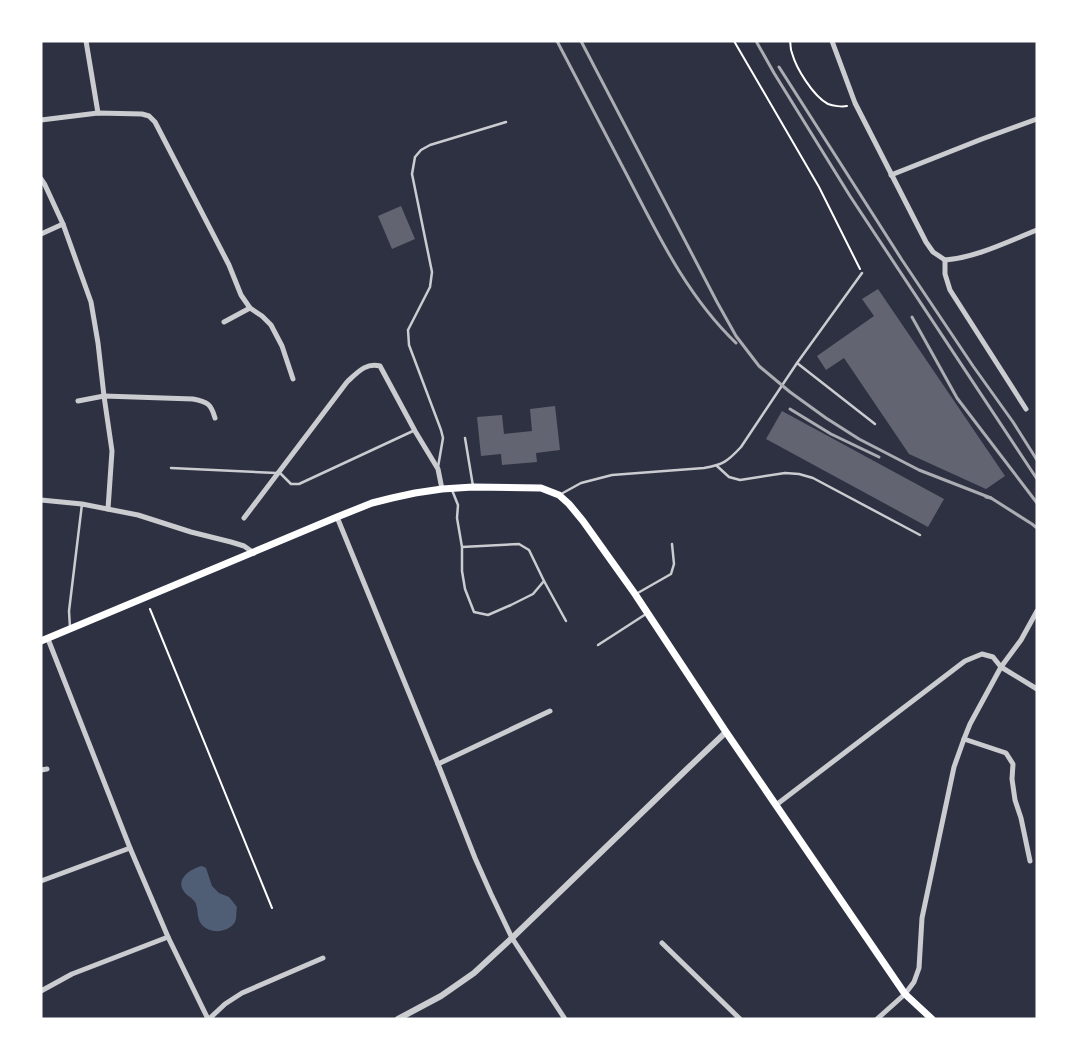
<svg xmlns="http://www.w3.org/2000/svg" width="1078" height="1060" font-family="'Asap Condensed',sans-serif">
<rect width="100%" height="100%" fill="#2d3142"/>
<path fill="#4f5d75" d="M202 866 206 868 212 886 219 893 229 897 237 907C236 911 237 918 235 922 227 935 204 934 199 920 197 915 198 909 196 904 194 898 186 896 183 890 176 878 192 868 202 866Z"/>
<g fill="#626471">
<path d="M401 206 415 239 392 249 378 216Z"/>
<path d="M878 289 1005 476 986 489 909 454 844 358 826 370 817 356 874 316 862 299Z"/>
<path d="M555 406 560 450 536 453 537 462 502 465 501 454 481 456 477 417 502 415 504 434 532 431 530 409Z"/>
<path d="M782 411 944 499 928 527 766 439Z"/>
</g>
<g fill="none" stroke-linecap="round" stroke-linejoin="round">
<g stroke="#fff" stroke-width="2">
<path d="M734 41 819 187 860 269"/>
<path d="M790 41C791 45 790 49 792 53 796 68 813 96 828 104 833 106 842 107 847 106"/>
<path d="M150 609 272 908"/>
</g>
<g stroke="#caccd0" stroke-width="2.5">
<path d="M797 363 875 424"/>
<path d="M465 438 473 486"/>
<path d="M717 466 729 477 740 480 785 473 799 474 813 478 920 535"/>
<path d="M438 467 443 438 441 430 409 345 408 330 430 287 432 272 412 174 415 157 421 150 430 145 506 122"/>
<path d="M171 468 276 473 279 472 291 484H299L413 431"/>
<path d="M452 490 458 505 457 518 462 547V571L465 589 474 612 488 615 511 605 533 594 544 581 529 550 519 544 462 547"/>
<path d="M561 494 581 483 612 475 704 468C723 465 728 461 741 447L797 363 862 273"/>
<path d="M544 581 566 621"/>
<path d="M636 594 671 574 674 564 672 544"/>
<path d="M70 628 69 611 82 504"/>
<path d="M598 645 646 614"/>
</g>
<g stroke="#caccd0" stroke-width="5">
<path d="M86 41 98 113"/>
<path d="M832 41 855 103 926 242 933 252 945 260"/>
<path d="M41 120 98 113 142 114 149 116 155 122 229 265 241 295 250 308 262 316 271 325 282 346 293 379"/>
<path d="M891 175 982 139 1037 119"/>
<path d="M41 179 45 185 63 224 91 302 98 343 104 396 112 451 108 509"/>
<path d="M41 234 63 224"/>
<path d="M945 260V274L950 290 1026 409"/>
<path d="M945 260C975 258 1009 241 1037 230"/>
<path d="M224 322 250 308"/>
<path d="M78 401 104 396 193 399C208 402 211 404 215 418"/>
<path d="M41 500 82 504 138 515 191 532 231 542 244 546 254 553"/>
<path d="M337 517 438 764 475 858 491 894 512 938 565 1019"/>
<path d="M244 518 347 382C357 373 366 362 380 366L415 431 438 469 442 489"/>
<path d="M48 639 130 848 168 937 208 1019"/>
<path d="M964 739 1006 753 1013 764 1012 779 1015 800 1021 818 1030 861"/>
<path d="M438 764 550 711"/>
<path d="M41 770 47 769"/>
<path d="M776 805 965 661 982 654 993 657 1001 667 1037 689"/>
<path d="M41 881 130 848"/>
<path d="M662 943 740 1019"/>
<path d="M41 991 72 974 168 937"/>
<path d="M209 1019 225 1004 242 993 323 958"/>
<path d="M877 1019 905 994 914 982 919 968 922 918 954 767 964 739 970 724 1001 667 1021 640 1037 611"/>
</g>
<path stroke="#caccd0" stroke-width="6" d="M398 1019 441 996 474 973 512 938 686 770 726 732"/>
<path stroke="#fff" stroke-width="7" d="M41 641 337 517 372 503 392 498 415 493 442 489 473 487 541 488 559 495 569 504 583 521 635 594 726 732 905 994 932 1019"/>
<g stroke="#abadb3" stroke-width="3">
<path d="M557 41C581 87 605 133 629 179 659 237 688 297 736 343"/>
<path d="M581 41 717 302 736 336 759 366 790 392 826 418 859 439 919 470 991 498"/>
<path d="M756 41 774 73 850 196 1037 479"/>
<path d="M779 67 902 260 973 366 1013 422 1037 460"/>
<path d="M912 317 957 398 1037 503"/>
<path d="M790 409 831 434 879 457"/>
<path d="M986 497 991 498 1032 524 1037 528"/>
</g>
</g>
<rect width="1078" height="1060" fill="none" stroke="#ffffff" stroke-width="85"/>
</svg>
